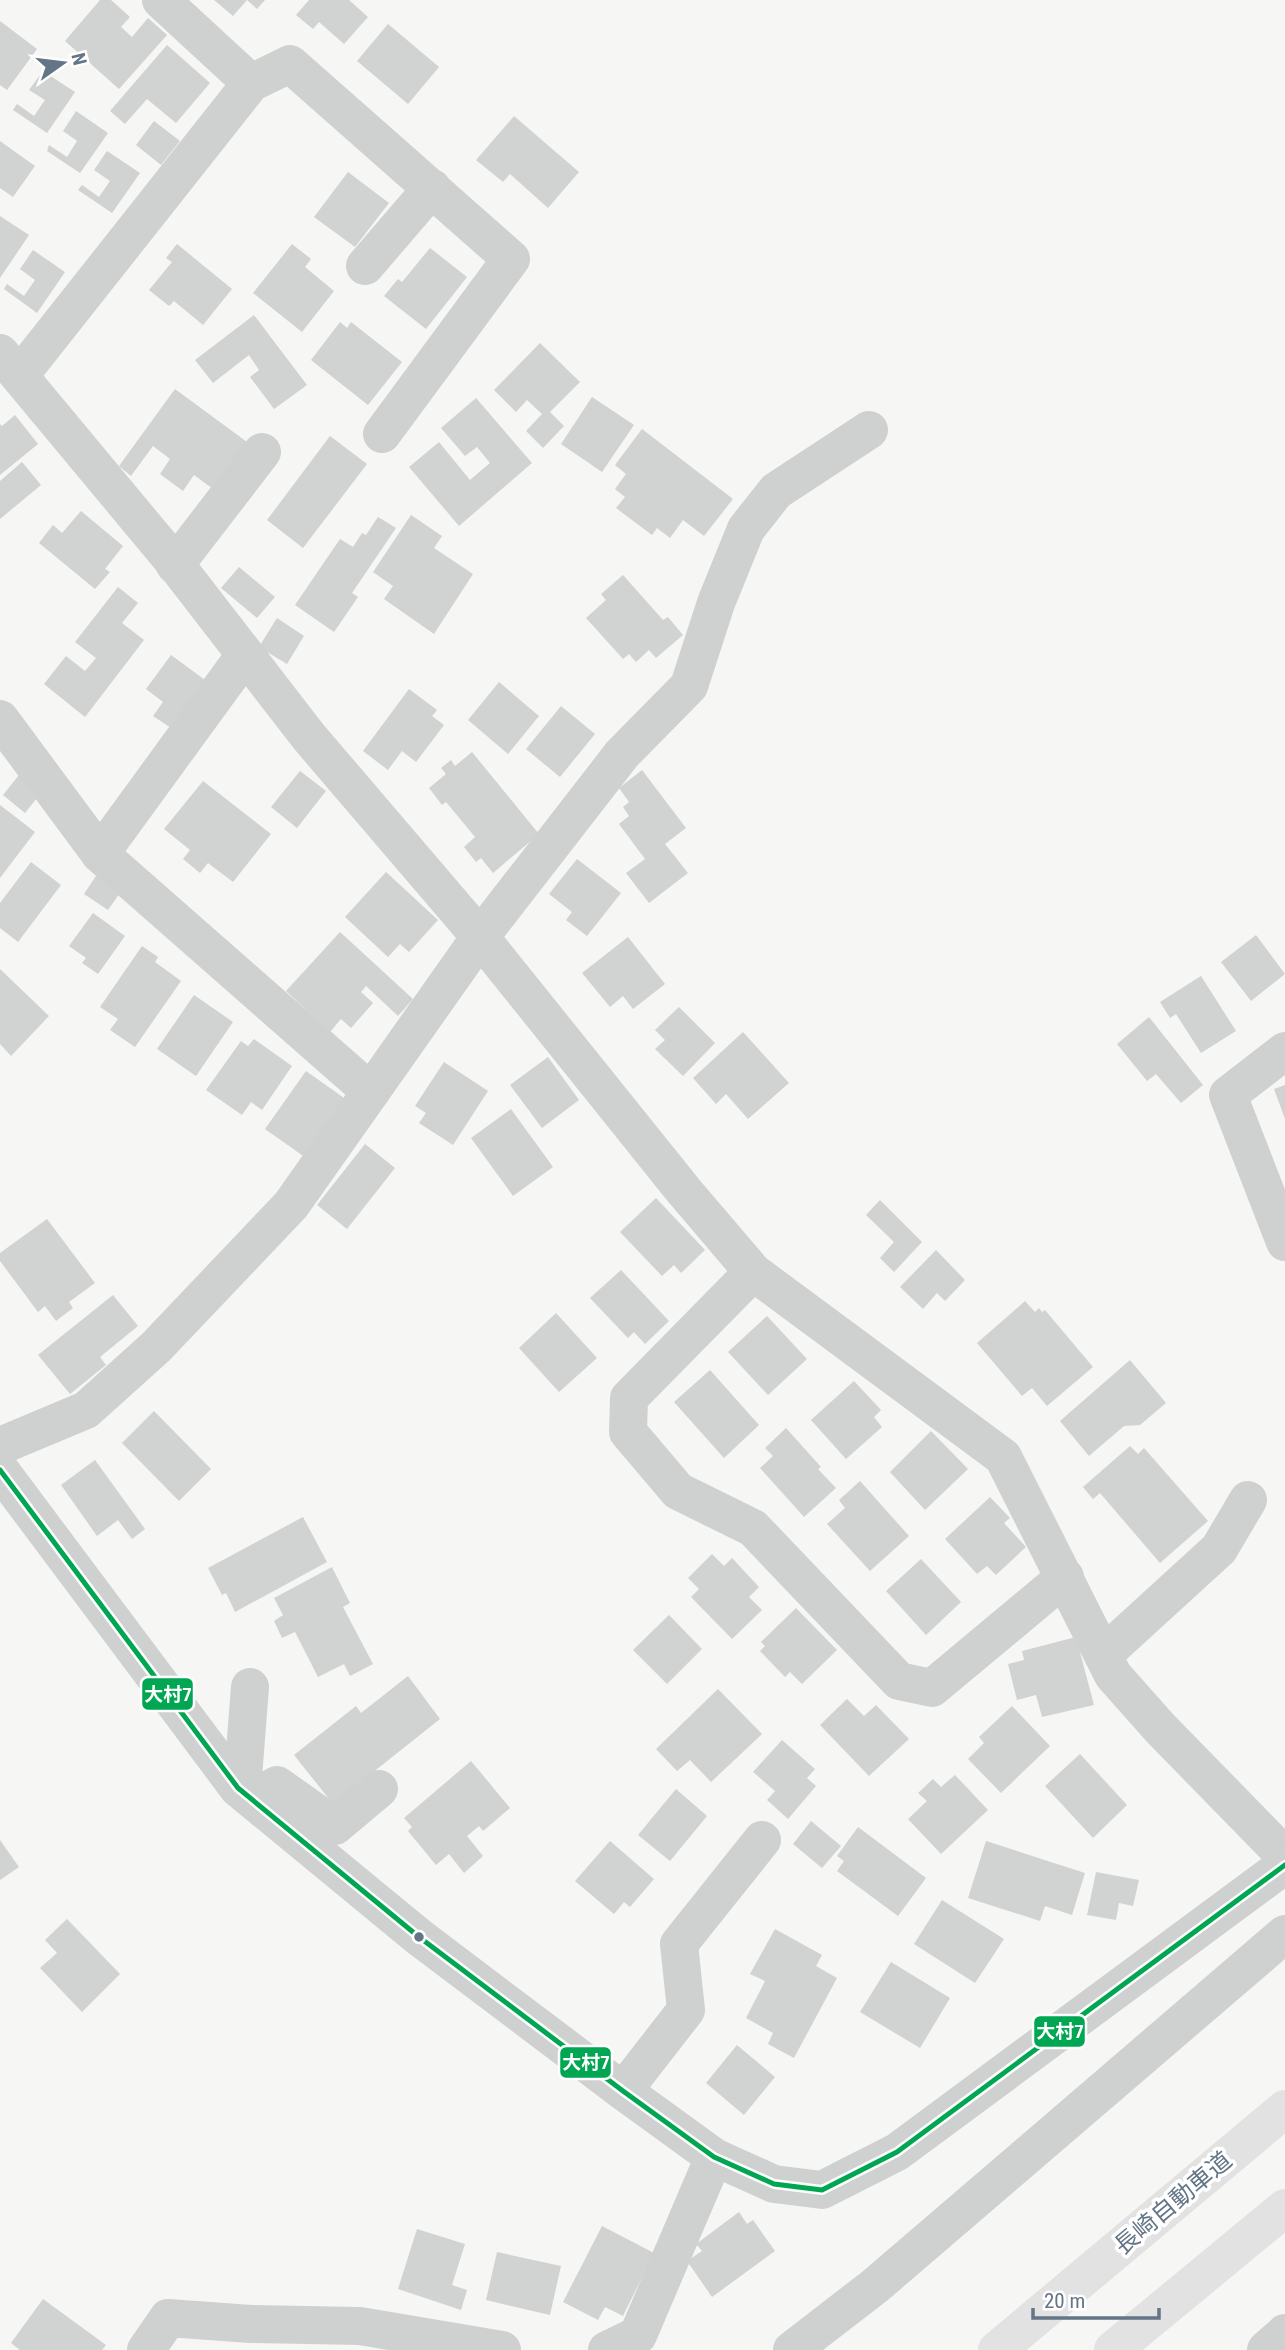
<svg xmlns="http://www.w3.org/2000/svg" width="1285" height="2350" font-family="'Roboto Condensed','Noto Sans JP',sans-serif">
<rect width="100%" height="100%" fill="#f6f6f4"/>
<g fill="#d1d2d2">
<path d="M100 0H111L130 17 121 27 132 37 148 18 167 35 119 89 65 41Z"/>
<path d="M214 0H265L257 9 247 0 233 16Z"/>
<path d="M309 0H349L368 17 344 44 319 22 313 29 296 15Z"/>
<path d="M0 21 37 49 7 90 0 85Z"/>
<path d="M388 24 439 67 408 104 357 61Z"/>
<path d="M167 45 210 83 176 123 147 99 125 124 110 111Z"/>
<path d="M43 71 75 92 47 133 13 110 17 104 34 116 45 100 29 90Z"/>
<path d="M76 111 108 133 80 173 47 151 49 145 67 157 77 141 63 131Z"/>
<path d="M514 116 579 172 548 208 510 174 503 182 476 160Z"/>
<path d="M154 121 180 141 161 165 136 145Z"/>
<path d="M0 141 35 166 13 197 0 188Z"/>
<path d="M107 151 140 173 112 213 78 190 82 185 99 197 110 181 94 170Z"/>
<path d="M348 172 389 203 355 247 314 217Z"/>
<path d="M0 216 29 235 0 278Z"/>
<path d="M177 244 232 289 203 325 174 301 169 306 149 290 172 262 166 258Z"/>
<path d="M292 244 311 259 305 267 334 291 302 332 253 293Z"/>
<path d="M430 248 467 277 426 329 384 296 398 279 402 282Z"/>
<path d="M33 250 65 272 37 313 4 289 7 284 24 296 35 280 20 269Z"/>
<path d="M254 315 307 385 274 409 250 377 259 370 249 355 213 383 195 360Z"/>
<path d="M340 322 347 328 351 322 402 362 368 405 311 360Z"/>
<path d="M540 343 580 382 550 412 564 426 543 448 526 431 542 414 527 400 516 412 494 390Z"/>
<path d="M175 389 247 442 213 489 194 475 183 491 160 474 170 459 153 446 131 476 119 466Z"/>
<path d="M592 397 634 425 602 472 561 444Z"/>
<path d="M476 398 532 463 459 526 409 467 439 442 470 480 490 463 477 447 465 456 441 428Z"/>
<path d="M15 415 38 444 0 475V424L2 426Z"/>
<path d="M642 429 733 499 704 536 683 520 670 538 657 528 652 535 616 508 625 497 615 489 626 474 615 465Z"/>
<path d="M330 436 367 464 303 548 267 520Z"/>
<path d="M22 462 41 485 0 519V481Z"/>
<path d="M81 511 123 546 105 569 110 572 95 589 39 543 53 525 62 533Z"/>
<path d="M411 515 442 536 434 548 473 574 434 634 384 599 393 586 373 572Z"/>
<path d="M378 517 396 528 352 593 358 597 334 632 295 605 340 539 353 547 362 533 366 535Z"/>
<path d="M239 567 275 597 257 618 221 588Z"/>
<path d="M623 575 663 620 668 617 683 635 656 658 649 650 636 662 629 654 623 659 586 618 606 600 601 594Z"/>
<path d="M118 587 138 603 122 623 144 640 85 717 44 684 66 656 85 671 96 658 75 642Z"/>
<path d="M277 618 304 636 287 664 259 647Z"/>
<path d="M171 655 205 680 171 728 153 716 163 702 146 689Z"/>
<path d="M499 682 539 716 508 754 468 720Z"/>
<path d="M409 689 437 710 432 716 444 725 416 762 402 751 388 770 363 751Z"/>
<path d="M561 706 595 734 560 777 526 749Z"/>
<path d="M472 752 539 834 493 873 481 858 476 862 464 847 475 837 446 802 442 805 429 788 446 774 441 768 451 760 455 766Z"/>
<path d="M642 770 686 828 665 844 688 873 649 903 626 873 645 859 619 824 629 816 623 807 629 802 619 788Z"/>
<path d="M300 771 326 791 297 828 271 807Z"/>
<path d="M19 775 41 793 25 813 3 795Z"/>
<path d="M203 781 271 834 233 882 208 863 200 873 183 859 190 850 164 829Z"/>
<path d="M0 805 35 832 0 878Z"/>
<path d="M577 859 621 893 587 936 566 920 572 912 549 894Z"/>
<path d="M31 862 61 885 18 942 0 928V903Z"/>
<path d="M386 872 438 920 409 952 400 944 388 957 345 917Z"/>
<path d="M98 873 122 890 108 910 84 894Z"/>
<path d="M93 913 125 936 98 974 82 963 86 958 69 946Z"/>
<path d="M340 932 413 999 398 1016 366 986 361 992 373 1003 351 1028 341 1019 330 1032 286 991Z"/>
<path d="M1256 935 1285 974 1251 1001 1221 962Z"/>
<path d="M628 937 665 984 633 1009 623 996 610 1007 582 973Z"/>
<path d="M142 946 158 957 155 962 181 981 135 1047 110 1030 118 1019 100 1007Z"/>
<path d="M0 969 49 1016 11 1056 0 1044Z"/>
<path d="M1201 976 1236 1031 1201 1053 1176 1014 1170 1018 1160 1002Z"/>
<path d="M194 995 233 1022 196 1076 157 1049Z"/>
<path d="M679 1007 715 1043 683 1076 655 1049 665 1040 655 1030Z"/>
<path d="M1149 1017 1203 1085 1181 1103 1156 1074 1147 1081 1117 1044Z"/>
<path d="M743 1032 789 1083 748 1119 726 1094 716 1104 693 1078Z"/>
<path d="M254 1039 292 1066 262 1110 251 1102 242 1115 206 1090 241 1041 248 1046Z"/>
<path d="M548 1057 579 1100 542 1128 510 1085Z"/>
<path d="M444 1062 488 1091 453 1145 419 1123 426 1113 415 1106Z"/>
<path d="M306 1071 347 1100 306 1158 265 1129Z"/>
<path d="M1285 1085V1119L1274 1089Z"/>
<path d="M511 1109 553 1167 513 1196 471 1138Z"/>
<path d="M365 1144 395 1168 347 1229 317 1205Z"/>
<path d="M656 1198 705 1250 681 1273 674 1265 662 1276 620 1232Z"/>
<path d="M880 1200 922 1242 894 1272 880 1258 894 1242 866 1215Z"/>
<path d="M47 1219 95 1283 69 1302 73 1308 56 1321 45 1306 38 1312 0 1261V1253Z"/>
<path d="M936 1250 965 1280 945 1301 937 1293 923 1309 900 1287Z"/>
<path d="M621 1270 669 1321 645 1344 634 1332 628 1338 590 1298Z"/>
<path d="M113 1295 138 1326 100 1357 106 1365 70 1394 38 1355Z"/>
<path d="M1025 1301 1035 1312 1039 1308 1042 1312 1045 1310 1093 1367 1047 1406 1032 1388 1022 1396 977 1343Z"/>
<path d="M556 1313 597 1358 559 1392 519 1348Z"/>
<path d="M767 1316 807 1359 768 1395 728 1352Z"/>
<path d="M1130 1360 1166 1403 1140 1425 1124 1426 1089 1456 1060 1421Z"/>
<path d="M710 1370 759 1425 724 1458 674 1402Z"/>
<path d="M854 1381 881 1410 874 1417 882 1427 846 1459 811 1420Z"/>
<path d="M154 1411 211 1469 179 1501 122 1443Z"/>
<path d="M786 1428 821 1467 818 1469 836 1488 804 1517 760 1468 773 1456 765 1448Z"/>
<path d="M931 1431 968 1469 925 1510 890 1472Z"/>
<path d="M1130 1446 1138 1454 1144 1448 1208 1521 1160 1563 1100 1493 1093 1499 1083 1487Z"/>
<path d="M95 1460 145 1529 132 1539 118 1520 97 1536 61 1485Z"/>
<path d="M860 1481 909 1536 870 1571 827 1524 845 1508 839 1500Z"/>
<path d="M990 1497 1010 1518 1004 1523 1026 1547 996 1575 987 1566 977 1574 945 1539Z"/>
<path d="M303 1517 327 1562 235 1612 226 1593 222 1595 208 1568Z"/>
<path d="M712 1554 724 1566 732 1558 759 1587 749 1597 762 1610 732 1639 691 1597 699 1589 688 1578Z"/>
<path d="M921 1559 961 1602 926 1635 886 1591Z"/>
<path d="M332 1567 350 1603 343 1607 373 1664 350 1676 344 1664 318 1677 295 1632 282 1638 274 1621 283 1615 274 1598Z"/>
<path d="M796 1608 837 1650 802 1684 790 1672 785 1677 760 1651 765 1646 761 1642Z"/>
<path d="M669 1615 702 1649 667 1684 633 1650Z"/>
<path d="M1076 1637 1094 1705 1042 1717 1036 1695 1017 1700 1008 1664 1024 1660 1022 1651Z"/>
<path d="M408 1676 440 1719 333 1804 294 1755 356 1706 361 1713Z"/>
<path d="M718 1689 762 1734 711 1782 690 1760 677 1771 656 1749Z"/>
<path d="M847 1699 864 1716 876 1705 909 1739 869 1776 820 1725Z"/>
<path d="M1012 1706 1050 1746 1001 1793 968 1759 984 1743 979 1737Z"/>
<path d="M782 1740 815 1769 807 1778 816 1786 788 1819 767 1800 775 1791 753 1772Z"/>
<path d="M1080 1754 1127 1805 1093 1838 1045 1786Z"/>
<path d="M471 1761 510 1808 483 1831 479 1826 467 1836 483 1856 464 1873 449 1854 436 1865 408 1831 412 1827 404 1818Z"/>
<path d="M955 1775 988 1810 941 1854 908 1819 927 1801 918 1793 933 1779 941 1787Z"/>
<path d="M676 1789 707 1816 670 1861 638 1835Z"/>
<path d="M811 1821 841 1846 822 1868 793 1844Z"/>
<path d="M858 1827 926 1878 898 1916 837 1871 844 1861 837 1856Z"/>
<path d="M0 1840 19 1867 0 1880Z"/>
<path d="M610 1841 654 1879 630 1907 624 1902 614 1914 575 1881Z"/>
<path d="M986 1841 1085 1873 1072 1915 1045 1906 1040 1921 968 1898Z"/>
<path d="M1096 1872 1139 1880 1133 1906 1119 1903 1116 1920 1087 1915Z"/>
<path d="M942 1900 1004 1939 975 1983 914 1944Z"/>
<path d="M67 1919 120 1974 82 2012 40 1968 57 1953 45 1940Z"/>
<path d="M775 1929 822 1955 816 1966 837 1978 794 2058 768 2044 773 2033 746 2018 765 1981 750 1974Z"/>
<path d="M891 1962 950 1998 920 2048 860 2012Z"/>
<path d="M737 2045 775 2077 744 2115 706 2083Z"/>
<path d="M739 2212 747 2224 753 2220 775 2251 712 2297 687 2261 702 2251 696 2244Z"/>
<path d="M602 2226 654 2253 623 2316 605 2307 598 2320 563 2302Z"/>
<path d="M417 2229 465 2244 452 2285 467 2290 461 2310 398 2289Z"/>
<path d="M497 2252 561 2266 550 2315 486 2300Z"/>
<path d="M43 2299 106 2345 102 2350H20L11 2343Z"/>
</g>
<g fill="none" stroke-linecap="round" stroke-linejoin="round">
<g stroke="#cfd1d1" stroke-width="38">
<path d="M161 0 251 83"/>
<path d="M365 266 432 188"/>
<path d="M0 353 169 556 309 737 480 937 684 1191 753 1272 1003 1457 1113 1675 1160 1728 1285 1856"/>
<path d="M20 375 251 83 290 64 511 259 382 434"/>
<path d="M175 565 262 452"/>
<path d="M0 719 100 854 371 1092"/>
<path d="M100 854 245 655"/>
<path d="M1285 1051 1228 1095 1285 1242"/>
<path d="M753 1272 629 1398 628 1432 678 1491 753 1528 899 1681 932 1688 1065 1577"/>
<path d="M0 1446 86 1410 156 1347 291 1205 480 937 622 754 689 686 716 603 746 529 776 491 869 430"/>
<path d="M0 1470 238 1788 419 1937 623 2091 714 2157 774 2184 822 2190 897 2152 1285 1865"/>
<path d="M1103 1655 1219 1549 1248 1500"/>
<path d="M242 1790 250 1687"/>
<path d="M252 1799 277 1785 335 1826 379 1789"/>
<path d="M623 2091 686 2010 679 1944 762 1840"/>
<path d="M146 2350 168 2318 251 2324 360 2326 502 2350"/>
<path d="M607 2350 638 2335 714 2157"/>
<path d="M792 2350 875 2286 1285 1934"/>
<path d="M1266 2350 1285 2333"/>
</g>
<g stroke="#e2e2e3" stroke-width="38">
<path d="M997 2350 1285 2109"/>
<path d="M1113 2350 1285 2208"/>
</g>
<g stroke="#fff" stroke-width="10">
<path id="bus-1" d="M0 1470 238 1788 419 1937 623 2091 714 2157 774 2184 822 2190 897 2152 1285 1865"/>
</g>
<use href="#bus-1" stroke="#00a651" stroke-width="5"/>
</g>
<circle fill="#637586" stroke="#fff" stroke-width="2.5" cx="419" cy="1937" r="6"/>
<g text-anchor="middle" stroke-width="7" stroke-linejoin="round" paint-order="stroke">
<g font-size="24" fill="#637586" stroke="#fff">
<text transform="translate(1173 2203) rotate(-40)" y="8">長崎自動車道</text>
</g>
</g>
<g stroke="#fff" stroke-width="2.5">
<rect x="141" y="1677" width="53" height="34" rx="7" fill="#00a651"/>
<rect x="1033" y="2015" width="53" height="33" rx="7" fill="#00a651"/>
<rect x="559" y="2046" width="53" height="33" rx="7" fill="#00a651"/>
</g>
<g font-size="19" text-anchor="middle" font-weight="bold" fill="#fff">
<text x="168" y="1701">大村7</text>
<text x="1060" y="2038">大村7</text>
<text x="586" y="2069">大村7</text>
</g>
<g transform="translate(63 63) rotate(76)" stroke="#ffffff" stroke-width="5" paint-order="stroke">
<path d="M0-5L12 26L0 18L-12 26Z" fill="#637586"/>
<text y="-10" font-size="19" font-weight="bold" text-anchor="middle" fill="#637586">N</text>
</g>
<path d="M1033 2308v10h126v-10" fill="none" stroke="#637586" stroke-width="3.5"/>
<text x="1044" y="2308" font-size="21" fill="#637586" stroke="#ffffff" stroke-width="5" paint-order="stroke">20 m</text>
</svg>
